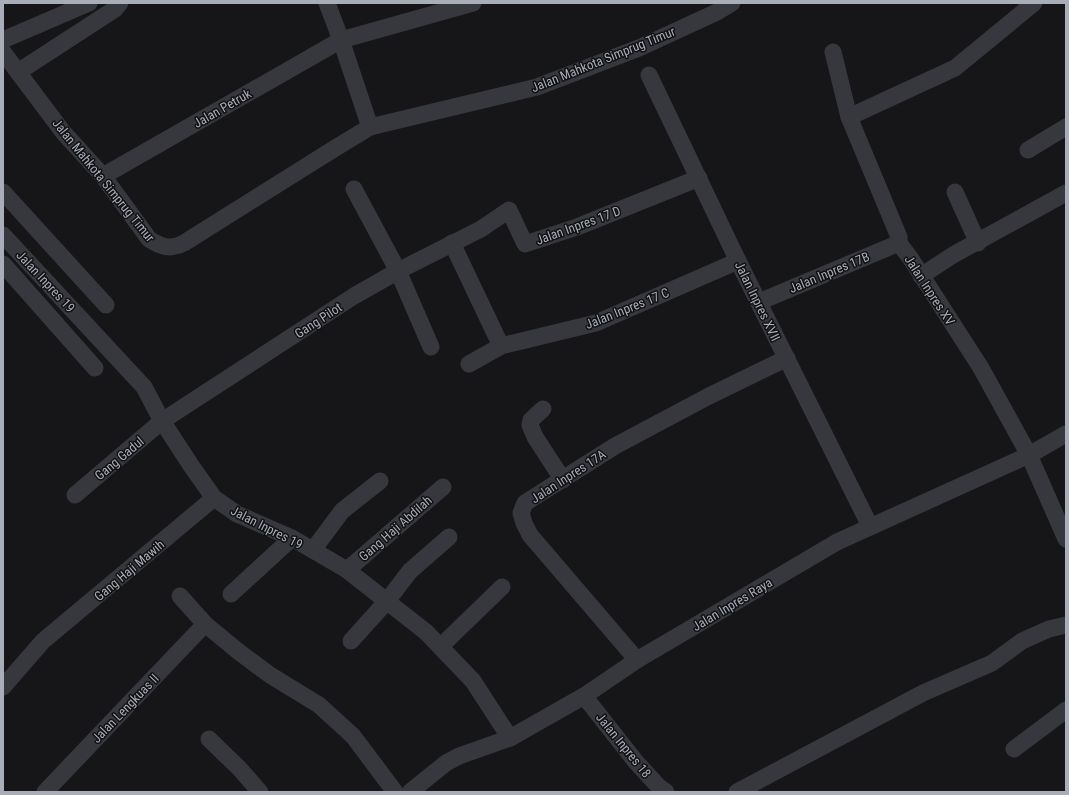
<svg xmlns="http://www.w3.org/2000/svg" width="1069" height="795" font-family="'Roboto Condensed',sans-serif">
<rect width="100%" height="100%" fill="#161618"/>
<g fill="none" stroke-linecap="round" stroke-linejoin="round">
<g stroke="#37383d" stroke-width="17">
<path d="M327 3 341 40 370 127"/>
<path d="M3 40 89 3"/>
<path d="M3 52 63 132 103 176 149 239C161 247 170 250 184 243L337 147 370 127 537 87 639 48 717 12 732 3"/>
<path d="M833 52 849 117 899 237V243L911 259 981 368 1029 455 1066 539"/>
<path d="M18 72 115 9 120 3"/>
<path d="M649 75 738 261 870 526"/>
<path d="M849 117 955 68 1034 3"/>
<path d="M1028 150 1066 127"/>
<path d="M103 176 341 40 473 3"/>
<path d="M354 189 398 271 431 347"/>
<path d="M3 192 106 305"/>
<path d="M955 192 978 243"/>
<path d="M3 235 144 387 162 421 192 467 214 498 237 514 292 538 347 570 426 632 473 681 510 738"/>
<path d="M452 243 501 346"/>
<path d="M3 264 95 368"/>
<path d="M921 276 953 255 1066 193"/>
<path d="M759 302 899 243"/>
<path d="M469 364 501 346 596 323 738 261"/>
<path d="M543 409 531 420 530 425 535 437 563 480"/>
<path d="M75 495 162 421 354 296 398 271 481 229 509 210 525 244 577 227 699 178"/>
<path d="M313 550 342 511 380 481"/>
<path d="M347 570 443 487"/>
<path d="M231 594 292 538"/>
<path d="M180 596 205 624 239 652 270 675 319 705 353 736 395 792"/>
<path d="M351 641 387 601 410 571 449 537"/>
<path d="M441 646 502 587"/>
<path d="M637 660 530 535 524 523 521 513 525 503 615 446 709 396 787 358"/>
<path d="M3 687 43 641 214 498"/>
<path d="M584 696 636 762 659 787 666 792"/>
<path d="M209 739 239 768 260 792"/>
<path d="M1014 749 1066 710"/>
<path d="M45 792 205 624"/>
<path d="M410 792 446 763 459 756 510 738 584 696 637 660 837 542 1029 455 1066 434"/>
<path d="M737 792 923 693 992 663 1022 641 1049 629 1066 625"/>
</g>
</g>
<g text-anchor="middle" stroke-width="3" stroke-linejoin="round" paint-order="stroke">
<g font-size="13" fill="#a8adb8" stroke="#111113">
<text transform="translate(603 59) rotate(-22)" y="5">Jalan Mahkota Simprug Timur</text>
<text transform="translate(222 108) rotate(-30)" y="5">Jalan Petruk</text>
<text transform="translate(104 180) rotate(51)" y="5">Jalan Mahkota Simprug Timur</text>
<text transform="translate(578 225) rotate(-20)" y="5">Jalan Inpres 17 D</text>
<text transform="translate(829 272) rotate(-23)" y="5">Jalan Inpres 17B</text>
<text transform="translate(46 281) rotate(47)" y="5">Jalan Inpres 19</text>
<text transform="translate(930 290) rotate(57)" y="5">Jalan Inpres XV</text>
<text transform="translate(758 301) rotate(64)" y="5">Jalan Inpres XVII</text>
<text transform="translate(627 308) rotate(-22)" y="5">Jalan Inpres 17 C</text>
<text transform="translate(318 320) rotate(-33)" y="5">Gang Pilot</text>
<text transform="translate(119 458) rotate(-40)" y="5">Gang Gadul</text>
<text transform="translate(568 476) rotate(-33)" y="5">Jalan Inpres 17A</text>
<text transform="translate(267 527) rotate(27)" y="5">Jalan Inpres 19</text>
<text transform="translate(395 528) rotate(-41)" y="5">Gang Haji Abdilah</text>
<text transform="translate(129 570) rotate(-40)" y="5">Gang Haji Mawih</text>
<text transform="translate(732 604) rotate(-31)" y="5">Jalan Inpres Raya</text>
<text transform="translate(125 708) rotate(-46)" y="5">Jalan Lengkuas II</text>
<text transform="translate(624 745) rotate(51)" y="5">Jalan Inpres 18</text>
</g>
</g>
<rect width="1069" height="795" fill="none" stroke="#a8adb8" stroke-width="8"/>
</svg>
